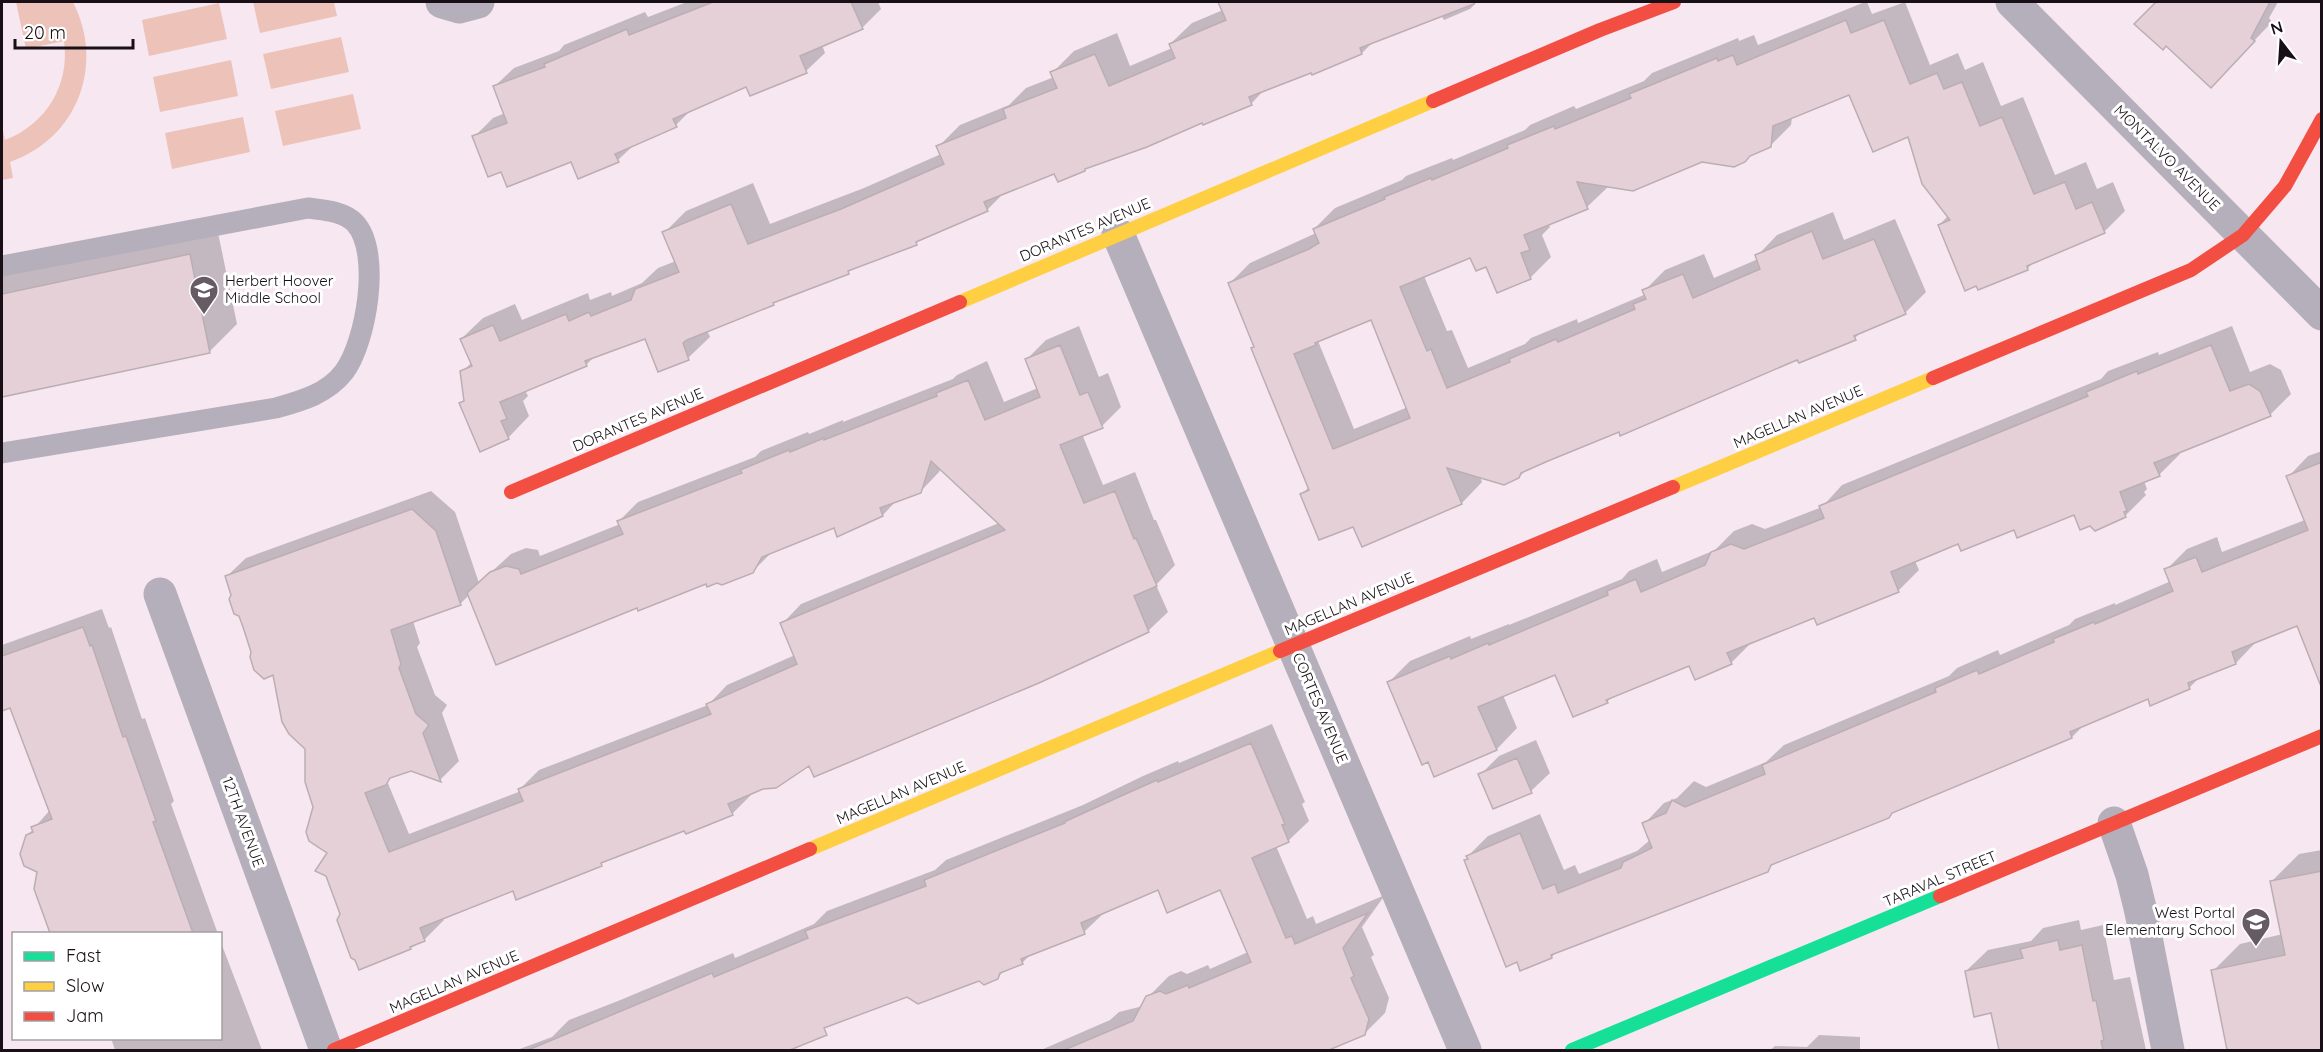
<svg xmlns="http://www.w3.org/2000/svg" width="2323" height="1052" font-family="Quicksand,sans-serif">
<rect width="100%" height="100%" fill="#f6e7f1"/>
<g fill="#edc3b9">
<path d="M16 2H73C105 65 78 138 10 162L13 178 2 180V125L5 140C47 124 70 84 64 41L26 49Z"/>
<path d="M253 2H334L337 16 260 33Z"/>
<path d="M219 3 227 39 149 56 142 20Z"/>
<path d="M341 37 349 72 271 89 263 54Z"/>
<path d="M231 60 238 96 160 112 153 77Z"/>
<path d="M353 94 361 129 283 146 275 111Z"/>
<path d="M243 117 250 152 172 169 165 133Z"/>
</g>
<g fill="#0003" fill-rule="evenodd">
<path d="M687 2H878L881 9 862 28 822 45 825 53 806 71 747 85 693 108 676 125 635 144 618 160 572 161 502 170 474 137 493 118 505 113 495 86 514 68 559 51 564 45 645 12 648 17Z"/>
<path d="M1229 2H1477L1470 9 1444 20 1441 15 1373 42 1362 53 1265 89 1251 104 1088 167 1084 170 1055 172 1005 192 987 210 922 238 916 243 853 267 848 272 777 299 773 304 707 330 710 337 688 358 646 337 596 355 586 365 525 390 528 396 523 401 529 416 508 438 461 403 465 399 462 372 472 362 461 339 483 318 515 304 522 320 588 293 590 300 611 292 612 296 642 283 658 268 676 261 664 233 686 211 753 183 770 224 864 188 941 154 938 147 960 125 1009 105 1026 88 1054 77 1052 73 1074 51 1117 33 1130 66 1172 48 1170 44 1192 23 1223 10Z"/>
<path d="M1865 2H1867L1872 14 1905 2 1930 65 1958 53 1965 70 1983 62 2001 106 2023 97 2055 175 2086 162 2097 189 2113 182 2125 211 2104 232 2036 260 2027 269 1939 225 1949 215 1909 135 1850 93 1792 117 1791 125 1770 146 1702 160 1609 186 1587 207 1548 223 1550 227 1542 235 1551 257 1530 278 1487 265 1471 256 1424 276 1447 331 1452 330 1468 368 1525 344 1531 338 1577 319 1578 323 1646 294 1644 291 1665 270 1704 254 1714 278 1758 259 1757 256 1777 235 1833 212 1844 240 1895 219 1926 292 1905 313 1863 330 1855 338 1798 358 1527 469 1519 477 1480 476 1482 482 1462 503 1354 525 1302 494 1309 487 1229 284 1250 263 1316 233 1314 229 1335 208 1402 180 1406 176 1452 158 1453 160 1525 130 1530 125 1574 106 1576 109 1644 81 1652 73 1738 38 1739 41 1754 35 1758 45ZM1372 318 1408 407 1354 429 1318 341Z"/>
<path d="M2158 2H2278L2269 18 2272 22 2229 67 2167 44 2137 24Z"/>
<path d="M217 228 237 324 210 351 2 396V274Z"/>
<path d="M1079 326 1099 377 1108 373 1121 407 1102 426 1082 434 1103 485 1135 472 1154 520H1156L1175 565 1156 585 1168 612 1148 631 809 763 750 793 751 795 732 814 685 829 605 860 601 864 514 889 442 918 444 920 424 940 411 948 360 968 342 914 329 852 314 807 306 748 274 674 253 652 240 615 235 613 226 577 246 558 431 491 455 512 479 583 511 554 526 548 538 550 540 556 620 524 619 521 638 502 755 457 761 451 808 432 809 434 843 420V422L953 379 957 375 987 361 1004 402 1038 388 1027 359 1046 340ZM941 468 999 523 801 604 782 624 795 655 727 685 708 705 539 770 520 789 521 791 409 834 387 781 394 775 411 769 440 780 459 761 442 713 447 705 435 695 417 647 420 643 413 621 460 604 469 595 638 606 707 582 752 572 772 552 835 526 883 515 897 500 920 492 939 472Z"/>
<path d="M2232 326 2250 372 2270 364 2281 370 2291 394 2270 415 2179 452 2180 454 2159 475 2144 481 2147 489 2144 492 2146 495 2125 516 2075 513 1958 542 1915 561 1919 570 1898 591 1815 616 1752 642 1731 663 1689 664 1613 696 1607 702 1556 673 1503 695 1517 728 1497 749 1389 682 1410 661 1470 636 1471 639 1509 624V625L1622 579 1629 571 1657 559 1662 572 1715 550 1734 531 1752 524 1765 529 1822 507 1842 485 2101 379 2108 371 2158 352 2159 355Z"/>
<path d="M2322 451V628L2298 624 2255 641 2256 642 2236 663 2201 676 2190 687 2151 704 2148 698 2084 725 2072 737 1896 810 1888 817 1776 861 1767 871 1558 950 1552 957 1521 969 1466 861 1468 856 1488 836 1540 814 1564 870 1575 865 1579 874 1637 851 1650 840 1644 824 1664 803 1677 798 1694 781 1706 787 1766 762 1784 745 1949 676 1957 668 1998 650 2000 655 2069 625 2075 619 2115 603V605L2171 581 2166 570 2187 549 2217 537 2222 552 2305 520 2288 477 2308 456Z"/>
<path d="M102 609 109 628 111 627 142 719 145 718 174 801 171 804 218 934H52L36 888 39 872 27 836 50 810 11 706 2 710V645Z"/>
<path d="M1272 724 1305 802 1302 804 1309 821 1288 841 1276 846 1307 919 1313 916 1316 924 1385 895 1362 927 1374 955 1371 957 1389 998 1385 1013 1364 1034 1326 1050H1041L1110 1020 1119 1012 1143 1006 1148 997 1169 976 1181 971 1187 974 1208 965 1210 969 1248 952 1221 888H1159L1105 912 1084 932 1031 954 1022 963 1005 970 997 978 907 995 827 1026 771 1050H517L552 1037 569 1020 618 1001 733 953 735 958 814 924 827 911 935 870 946 860 1083 805 1143 776 1178 761 1179 763Z"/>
<path d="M1536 740 1550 773 1531 791 1480 775 1499 756Z"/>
<path d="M2322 850V1050H2228L2213 971 2240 944 2283 934 2272 881 2299 854Z"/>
<path d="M2079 920 2081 930 2103 925 2114 980 2130 977 2146 1050H2001L1992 1011 1966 971 1988 950 2031 941 2043 928Z"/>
<path d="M220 940 262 1050H115L111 1038H220Z"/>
<path d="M1819 1035 1860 1037V1050H1770L1775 1046 1807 1047Z"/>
</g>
<g fill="#e5d0d7" stroke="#bbaeb3" stroke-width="1.5" fill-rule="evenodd">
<path d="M713 2H851L863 29 800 56 807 73 750 96 746 87 673 119 677 127 615 154 619 162 578 179 571 162 507 187 501 172 488 177 472 136 507 123 493 86 545 67 544 64 627 29 629 35Z"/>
<path d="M1218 2H1474V4L1360 48 1362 54 1312 75 1311 73 1249 97 1252 105 1203 125 1202 123 1147 147 1085 169V171L1058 182 1054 174 984 202 988 211 916 242 917 245 848 271 849 274 773 303 774 305 687 340 683 343 689 360 658 372 645 339 585 361 587 366 500 402 507 419 501 421 509 439 480 452 459 403 464 401 460 371 472 366 460 339 493 325 500 341 566 314 569 321 589 312 591 316 631 300 635 289 679 272 662 232 731 204 748 244 841 209 944 164 936 146 1006 118 1003 109 1057 88 1050 72 1095 54 1109 86 1175 58 1169 44 1226 20Z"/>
<path d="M2156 2H2270L2251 38 2255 41 2211 88 2166 46 2163 50 2134 24Z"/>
<path d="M1846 20 1851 33 1884 20 1910 84 1937 73 1944 89 1962 82 1980 126 2002 117 2034 194 2065 182 2076 209 2092 202 2105 233 2027 266 2028 270 1978 290 1976 286 1965 291 1938 225 1950 220 1922 184 1908 137 1873 152 1849 95 1773 126 1771 147 1750 156 1745 162 1734 167 1702 162 1633 191 1577 182 1588 209 1524 235 1530 250 1521 253 1531 279 1497 293 1486 267 1476 271 1470 258 1400 287 1427 351 1431 349 1447 388 1510 362 1509 359 1556 339 1558 342 1635 309 1633 304 1646 299 1642 290 1683 274 1693 298 1760 269 1755 255 1812 231 1823 259 1874 239 1906 314 1854 336 1856 340 1799 363 1797 360 1620 436 1619 432 1548 461 1521 473 1519 478 1504 485 1447 468 1462 504 1362 547 1353 527 1319 540 1300 494 1309 490 1251 348 1254 347 1228 283 1309 249 1319 243 1313 229 1385 199 1384 197 1431 178 1432 180 1508 148 1507 145 1554 126 1555 129 1631 98 1629 94 1717 58 1718 61 1733 55 1737 65ZM1371 320 1410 418 1333 449 1294 354 1316 345 1315 343Z"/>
<path d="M190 254 210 353 2 397V294Z"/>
<path d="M1060 345 1080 395 1088 392 1103 428 1060 445 1084 503 1115 491 1134 539 1136 538 1157 586 1134 596 1149 632 1039 683 814 777 809 766 776 788 763 789 728 804 733 815 686 834 684 831 601 863 602 866 516 900 513 891 420 928 425 941 410 947 411 949 359 970 355 960 351 958 337 920 340 914 326 876 315 871 327 853 309 841 306 832 313 807 305 782V749L289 734 282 722 273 675 264 679 254 670 250 657 251 652 244 630 239 616 234 614 229 599 231 595 225 576 412 509 436 531 461 605 391 630 401 664 399 668 416 714 429 725 423 733 441 782 411 771 390 778 386 785 365 793 389 852 523 801 518 789 711 714 706 704 797 664 780 623 1005 530 931 461 921 493 880 508 883 516 837 537 834 528 762 557 753 573 722 585 717 583 707 587 706 584 638 611 637 608 496 665 467 593 490 572 506 566 519 569 521 574 623 534 617 521 742 473 740 470 789 450 790 452 824 438V440L937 396 936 393 968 380 985 420 1040 397 1025 359Z"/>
<path d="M2211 345 2230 391 2249 384 2260 391 2271 416 2154 463 2160 476 2120 492 2127 511 2124 512 2126 517 2095 531 2090 526 2080 530 2074 515 2017 538 2014 530 1961 551 1958 544 1891 572 1899 592 1817 625 1814 618 1727 653 1732 664 1695 680 1689 666 1606 700 1608 703 1573 717 1555 675 1478 707 1497 750 1434 777 1428 762 1422 765 1387 682 1450 656 1451 659 1488 643 1489 645 1608 595 1607 591 1636 579 1641 592 1705 565 1711 552 1731 544 1744 549 1824 518 1819 506 2088 396 2086 392 2137 371 2138 374Z"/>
<path d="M2322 462V683L2320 684 2297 626 2232 652 2236 664 2188 683 2190 689 2150 706 2148 699 2070 732 2072 738 1892 813 1889 818 1771 865 1768 872 1551 955 1552 958 1520 971 1517 962 1506 967 1464 860 1468 859 1466 856 1520 833 1543 889 1555 884 1558 893 1621 868 1623 862 1652 848 1642 823 1666 813 1672 800 1685 807 1765 774 1762 765 1936 692 1935 688 1977 670 1979 674 2054 642 2053 639 2094 622 2095 624 2173 591 2164 569 2196 557 2202 572 2308 530 2286 476Z"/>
<path d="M83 627 90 646 92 645 123 737 126 736 156 821 153 822 193 933H50L34 889 37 872 24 866 20 854 26 835 33 832 31 827 52 819 10 708 2 711V656Z"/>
<path d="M1251 743 1285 824 1282 825 1289 842 1252 858 1286 938 1292 936 1295 944 1368 913 1343 948 1354 976 1351 978 1369 1019 1365 1035 1329 1050H1064L1133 1021 1146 996 1160 991 1166 994 1188 985 1189 988 1251 962 1220 890 1167 913 1158 890 1081 923 1085 934 1021 959 1023 964 1000 973 998 979 984 985 979 981 971 984 918 1004 907 997 824 1028 827 1035 790 1050H528L712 973 714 977 808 938 805 931 926 886 924 880 1065 823 1064 822 1121 796 1157 780 1158 782Z"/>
<path d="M1517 758 1532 793 1493 809 1478 774Z"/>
<path d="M2322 871V1050H2227L2211 970 2285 955 2270 881Z"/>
<path d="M2058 940 2060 950 2082 945 2093 1001 2096 1000 2104 1040 2101 1041 2103 1050H1999L1991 1013 1974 1017 1965 971 2023 958 2020 949Z"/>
</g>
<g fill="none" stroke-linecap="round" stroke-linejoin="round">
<path stroke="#b5afbb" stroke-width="21" d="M2 266 308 208C323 210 344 211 355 223 382 252 366 343 344 372 327 394 301 401 276 408L2 453"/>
<g stroke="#b5afbb" stroke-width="33">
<path d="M442 2 459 7 478 2"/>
<path d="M2012 2 2322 314"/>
<path d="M1118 234 1465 1050"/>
<path d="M160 594 326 1050"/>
<path d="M2114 823 2132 875 2141 912 2168 1050"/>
</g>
<path stroke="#16e098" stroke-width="14" d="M1572 1050 1940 896"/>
<g stroke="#ffcf43" stroke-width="14">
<path d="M960 302 1433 101"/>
<path d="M1673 487 1933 378"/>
<path d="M810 849 1280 651"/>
</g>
<g stroke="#f24e42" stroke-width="14">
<path d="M1433 101 1600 30 1674 2"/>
<path d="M1933 378 2191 270 2243 235 2285 186 2322 119"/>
<path d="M511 492 960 302"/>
<path d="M1280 651 1673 487"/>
<path d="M1940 896 2322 736"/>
<path d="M334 1050 810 849"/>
</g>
</g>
<defs>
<g id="school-pin" transform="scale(1.5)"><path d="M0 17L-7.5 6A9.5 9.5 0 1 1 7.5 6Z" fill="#665b63" stroke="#fff"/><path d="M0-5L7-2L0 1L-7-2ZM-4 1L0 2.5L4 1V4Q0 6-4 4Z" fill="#fff"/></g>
</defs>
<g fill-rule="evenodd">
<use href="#school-pin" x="204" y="290"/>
<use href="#school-pin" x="2256" y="922"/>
</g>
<g text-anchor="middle" stroke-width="6" stroke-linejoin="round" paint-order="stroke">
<g font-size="15" fill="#181016" stroke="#fff">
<text transform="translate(2167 158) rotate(45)" y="5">MONTALVO AVENUE</text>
<text transform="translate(1085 230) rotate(-23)" y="5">DORANTES AVENUE</text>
<text transform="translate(1798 417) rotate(-23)" y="5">MAGELLAN AVENUE</text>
<text transform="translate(638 420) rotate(-23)" y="5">DORANTES AVENUE</text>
<text transform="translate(1349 604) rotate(-23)" y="5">MAGELLAN AVENUE</text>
<text transform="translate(1320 708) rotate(67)" y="5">CORTES AVENUE</text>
<text transform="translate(901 793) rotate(-23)" y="5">MAGELLAN AVENUE</text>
<text transform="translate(243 822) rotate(70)" y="5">12TH AVENUE</text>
<text transform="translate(1940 879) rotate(-23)" y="5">TARAVAL STREET</text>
<text transform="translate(454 982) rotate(-23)" y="5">MAGELLAN AVENUE</text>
</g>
<g font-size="15" fill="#181016" stroke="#fff" text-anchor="start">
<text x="225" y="286">Herbert Hoover<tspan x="225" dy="17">Middle School</tspan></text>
<text x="2235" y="918" text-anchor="end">West Portal<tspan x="2235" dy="17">Elementary School</tspan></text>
</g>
</g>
<rect width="2323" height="1052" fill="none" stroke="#181016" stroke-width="6"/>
<rect x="12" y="932" width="210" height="108" fill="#ffffff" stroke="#a39fa2" stroke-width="1.5"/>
<rect x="24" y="952" width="30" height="9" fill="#16e098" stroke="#a39fa2" stroke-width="1.5"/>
<text x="66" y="962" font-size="18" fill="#181016">Fast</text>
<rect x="24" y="982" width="30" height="9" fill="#ffcf43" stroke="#a39fa2" stroke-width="1.5"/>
<text x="66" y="992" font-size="18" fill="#181016">Slow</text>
<rect x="24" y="1012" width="30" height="9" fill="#f24e42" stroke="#a39fa2" stroke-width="1.5"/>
<text x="66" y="1022" font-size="18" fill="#181016">Jam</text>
<g transform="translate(2281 42) rotate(343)" stroke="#ffffff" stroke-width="4.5" paint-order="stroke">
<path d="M0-4.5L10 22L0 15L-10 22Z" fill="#181016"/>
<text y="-9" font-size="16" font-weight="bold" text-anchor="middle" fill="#181016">N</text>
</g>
<path d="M15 39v9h118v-9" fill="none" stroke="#181016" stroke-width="3"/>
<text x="24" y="39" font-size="18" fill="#181016" stroke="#ffffff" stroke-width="4.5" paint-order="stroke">20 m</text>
</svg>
